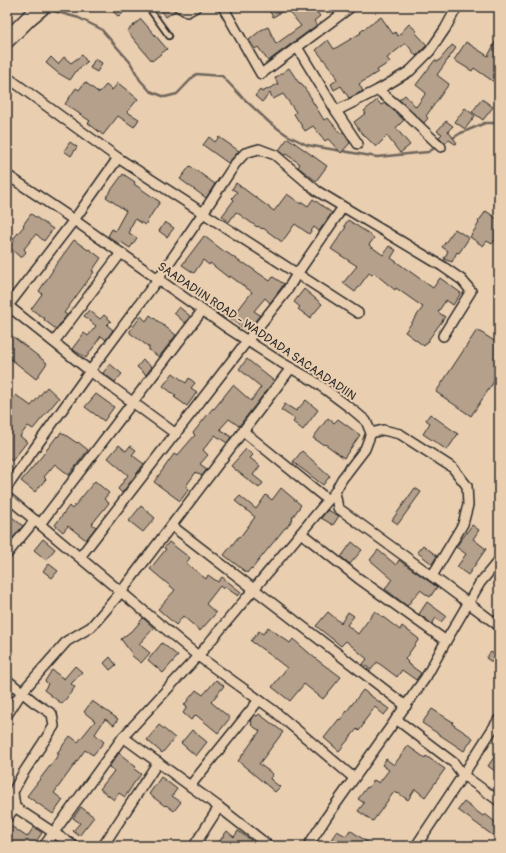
<svg xmlns="http://www.w3.org/2000/svg" width="506" height="853" font-family="Pangolin,sans-serif">
<rect width="100%" height="100%" fill="#e9ceb0"/>
<filter id="ink" filterUnits="userSpaceOnUse"><feTurbulence type="fractalNoise" baseFrequency=".025" numOctaves="2"/><feDisplacementMap in="SourceGraphic" scale="8" xChannelSelector="R" yChannelSelector="G"/><feConvolveMatrix kernelMatrix="1 2 1 2 8 2 1 2 1" color-interpolation-filters="sRGB"/></filter>
<g filter="url(#ink)">
<g fill="none" stroke-linecap="round" stroke-linejoin="round">
<g stroke="#70665b" stroke-width="2.5">
<path d="M50 10 79 18 101 29 130 62 140 80 150 91 165 97 177 94 196 74 222 76 242 97 270 123 287 135 307 145 377 157 428 152 447 141"/>
<path d="M451 139 461 133 485 123H499"/>
</g>
</g>
<g fill="#b4a08b" stroke="#2b2b2b">
<path d="M108 7H121L125 11 119 17Z"/>
<path d="M159 7H173L175 11 166 17Z"/>
<path d="M267 7H313L320 16 314 21 317 25 268 61 258 47 255 49 249 40 261 30 268 27 276 44 301 26 287 9 273 17Z"/>
<path d="M381 17 393 34 395 32 398 36 409 24 417 31 415 32 427 45 416 56 406 43 387 58 390 62 377 70 378 72 359 84 363 91 349 98 341 86 334 90 331 84 337 80 335 75H336L316 50 328 40 334 49 361 33 360 32Z"/>
<path d="M141 19 167 49 152 61 127 31Z"/>
<path d="M499 35V75L494 82 474 68 472 71 454 60 466 42 488 56Z"/>
<path d="M452 45 456 48 437 75 449 84 426 116 428 118 424 123 399 100 405 95 416 107 426 93 416 85 435 60 438 62Z"/>
<path d="M82 55 87 62 77 70 70 80 58 73 46 63 51 57 58 64 64 57 71 63Z"/>
<path d="M95 59 102 63 97 72 90 68Z"/>
<path d="M289 68 299 83H301L312 99H311L324 120 328 118 341 134 343 132 350 143 341 153 328 139 325 141 313 126 305 131 294 114 296 112 283 94 273 99 270 93 262 102 255 96 260 90 262 92 278 84 275 78Z"/>
<path d="M85 82 99 93 106 85 112 90 118 83 138 99 127 112 139 119 134 127 118 116 103 135 88 123 90 121 65 104 76 88 79 90Z"/>
<path d="M482 99 493 107 483 120 472 112Z"/>
<path d="M377 100 381 105 385 103 404 120 396 128 410 145 400 153 387 136 376 147 360 131 354 122 366 113 364 111Z"/>
<path d="M465 108 475 116 465 129 455 122Z"/>
<path d="M446 121 453 126 448 131 457 143 455 144 449 140 445 143 439 137 442 134 437 131Z"/>
<path d="M209 137 215 142 219 137 239 151 228 163 203 145Z"/>
<path d="M288 138 327 166 316 181 298 167 300 164 286 154 285 155 279 150Z"/>
<path d="M70 142 77 147 71 156 64 151Z"/>
<path d="M190 166 215 184 206 198 180 179Z"/>
<path d="M123 174 135 182 134 184 160 202 153 212 145 225 135 219 129 230 130 231 129 233 137 238 130 248 121 242 119 244 108 236 112 229 115 231 126 211 106 197Z"/>
<path d="M236 183 274 211 287 194 301 204 302 202 308 206 313 199 332 213 319 231 314 227 309 234 295 224 282 242 263 228 262 229 258 226 257 227 236 212 229 222 222 216 234 200 232 198 237 192 232 189Z"/>
<path d="M486 211 499 220V235L492 244 487 241 483 246 470 237 479 223 478 222Z"/>
<path d="M31 214 53 229 44 241 36 234 24 249 26 252 21 258 9 247 15 240 13 239 24 226 23 225Z"/>
<path d="M348 220 368 233 374 238 369 245 383 255 389 246 396 250 391 258 433 288 440 278 461 293 453 305 446 300 438 312 445 317 429 339V340L424 346 405 332 423 307 396 288 395 290 374 273 372 275 369 273 355 292 343 283 357 266 331 249 346 227 344 226Z"/>
<path d="M165 222 174 228 167 237 159 231Z"/>
<path d="M455 229 469 238 459 253 457 252 452 262 444 259 448 251 442 247Z"/>
<path d="M204 236 225 252H226L243 264 244 263 270 281 273 277 284 284 270 303 265 298 254 311 260 315 247 331 231 319 252 292 230 276 229 278 210 263 209 265 203 260 194 273 182 265Z"/>
<path d="M74 240 88 250 89 249 101 258 92 271 94 272 64 313 67 315 56 329 44 320 45 319 31 309 42 294 39 291 53 270H52Z"/>
<path d="M304 289 322 304 310 318 298 309 300 307 294 302Z"/>
<path d="M222 306 230 311 225 319 217 313Z"/>
<path d="M179 307 190 316 185 323 174 313Z"/>
<path d="M89 310 100 319 104 315 111 321 107 325 113 330 106 340 101 336 86 358 72 349 84 333 88 336 96 326 84 316Z"/>
<path d="M150 315 176 335 159 357 149 350V347L130 333V331L141 316 146 321Z"/>
<path d="M477 330 499 344V374L471 416 436 392Z"/>
<path d="M7 332 47 363 36 379 7 356Z"/>
<path d="M247 359 274 381 239 426 229 419 220 429 231 437 227 443 215 435 203 450 208 455 200 464 207 469 202 476 196 472 186 486 189 489 180 501 154 482 174 454 177 456 195 435 193 433 213 408 214 409 233 385 251 401 261 387 239 369Z"/>
<path d="M143 360 152 367 146 375 137 367Z"/>
<path d="M110 364 122 374 115 382 103 373Z"/>
<path d="M173 373 186 383 189 378 195 383 191 388 197 392 187 406 174 397 176 396 163 386Z"/>
<path d="M47 387 59 398 33 429 28 426 20 436 27 442 12 461 7 457V405L16 395 31 406Z"/>
<path d="M96 394 114 407 104 421 85 407Z"/>
<path d="M306 400 318 410 303 430 293 422 295 419 281 410 285 404 296 411Z"/>
<path d="M430 414 458 434 447 450 423 434 430 423 426 420Z"/>
<path d="M328 418 334 423 338 419 360 435 344 458 325 444 324 445 313 438Z"/>
<path d="M61 432 77 443 78 442 88 450 69 475 55 464 44 477 46 479 35 492 21 481 42 456 57 436 58 437Z"/>
<path d="M119 445 126 451 130 446 136 450 132 455 144 464 122 493 118 489 128 475 108 458Z"/>
<path d="M246 449 253 455 250 458 260 466 253 475 263 483 259 488 242 475 231 466Z"/>
<path d="M302 451 330 476 323 485 293 462Z"/>
<path d="M95 481 109 493 104 499 109 503 92 524 96 527 86 540 68 526 63 532 55 525 69 506 72 509Z"/>
<path d="M281 488 301 505 292 518 293 519 286 528H285L263 555 252 569 251 568 247 573 224 555 239 536 240 537 255 517 235 501 240 496 256 509 266 495 272 500Z"/>
<path d="M415 488 421 492 398 524 392 520Z"/>
<path d="M141 506 155 518 143 532 129 521Z"/>
<path d="M328 510 339 516 333 525 321 518Z"/>
<path d="M7 513 23 526 7 545Z"/>
<path d="M472 525 479 530 473 539 486 549 468 575 457 567 466 554 456 547Z"/>
<path d="M43 539 55 549 46 560 34 550Z"/>
<path d="M169 542 190 558 186 563 206 579 208 575 218 582 222 577 241 592 238 596 225 587 223 589 220 586 206 604 216 613 200 631 183 616 176 625 158 609 175 590 150 569 166 549 164 548Z"/>
<path d="M352 542 362 550 350 564 341 557Z"/>
<path d="M423 545 437 556 432 564 417 552Z"/>
<path d="M378 550 396 565 399 560 437 587 430 597 420 590 407 606 385 589 392 579 370 560Z"/>
<path d="M49 564 58 571 52 578 43 571Z"/>
<path d="M427 602 446 616 441 622 436 618 432 624 419 614Z"/>
<path d="M375 611 400 630 402 626 419 639 405 659 408 662 407 663 421 673 416 680 402 670 397 677 377 662 371 670 363 664 367 659 346 641 341 646 316 626 328 612 341 623 348 612 354 616 347 625 358 634Z"/>
<path d="M143 618 154 628 139 644 150 653 141 663 131 655 132 654 121 639 135 628Z"/>
<path d="M268 627 290 643 293 639 316 659 328 668H329L341 677 323 699 304 684 290 701 272 687 287 668 269 654 251 641 259 631 263 634Z"/>
<path d="M162 643 178 656 163 673 148 660Z"/>
<path d="M491 652 499 658V667L486 658Z"/>
<path d="M110 657 116 665 110 670 104 663Z"/>
<path d="M75 666 82 672 71 684 75 687 62 704 44 690 48 684 45 681 52 670 64 679Z"/>
<path d="M216 680 224 686 211 702 230 718 218 733 196 715 191 720 183 713 187 707 184 705 196 690 203 695Z"/>
<path d="M363 690 389 709 384 715 375 707 363 723 364 724 359 731 357 729 339 751 324 738 339 719 340 720Z"/>
<path d="M92 701 118 719 114 725 105 719 95 734 104 742 93 755 85 750 54 793 63 800 53 814 27 796 59 754 57 753 70 736 78 742 95 721 84 712Z"/>
<path d="M432 709 453 722 452 724 473 738 464 751 422 723Z"/>
<path d="M259 714 283 732 259 764 273 774 270 779 280 787 275 792 238 761 260 731 251 725 252 723 250 721 255 715 257 716Z"/>
<path d="M159 725 175 738 162 753 147 740Z"/>
<path d="M192 730 207 742 196 756 181 743Z"/>
<path d="M408 746 425 758 426 756 445 769 425 797 415 789 408 800 398 793 397 794 394 792 373 821 358 811 364 803 358 799 367 787 368 788 374 780 379 783 389 770 382 765 386 759 394 765Z"/>
<path d="M499 750V774L488 766Z"/>
<path d="M119 753 136 767 134 769 141 774 134 783 125 797 119 793 114 800 100 789 114 771 109 767Z"/>
<path d="M161 777 177 789 172 796 181 802 174 811 166 805 165 806 149 794Z"/>
<path d="M464 802 483 816 485 814 499 825V840L458 810Z"/>
<path d="M81 807 94 817 79 836 73 831 80 823 73 818Z"/>
<path d="M7 824H8L27 837 34 827 42 833 33 846H7Z"/>
<path d="M350 830 373 846H336L330 841 337 831 346 836Z"/>
<path d="M227 831 234 837 238 831 251 840 246 846H216Z"/>
</g>
<g fill="none" stroke-linecap="round" stroke-linejoin="round">
<g stroke="#2b2b2b" stroke-width="8">
<path id="service" d="M148 7 169 36"/>
</g>
<g stroke="#2b2b2b" stroke-width="12">
<g id="minor">
<path d="M179 7 187 12 196 7"/>
<path d="M223 7 261 74 351 7"/>
<path d="M297 47 336 111 358 144"/>
<path d="M7 77 118 158 358 313"/>
<path d="M378 90 400 108 441 147"/>
<path d="M336 111 378 90 410 71 430 51 445 29 457 7"/>
<path d="M7 175 74 220 229 329 282 363 314 381 353 410 366 421 371 433 365 449 342 479 335 492 338 508 432 576 499 626"/>
<path d="M7 305 90 371 176 434"/>
<path d="M7 307 74 220 118 158"/>
<path d="M54 342 121 253"/>
<path d="M243 431 328 500"/>
<path d="M371 433 383 430 400 434 453 468 467 486 468 505 463 524 432 576"/>
<path d="M7 487 90 371 158 279 203 213 235 164 245 153 259 149 275 155 317 191 442 266 462 280 471 291 443 336"/>
<path d="M7 497 198 656 273 710 354 778"/>
<path d="M40 524 202 311"/>
<path d="M172 526 406 706"/>
<path d="M301 533 358 578 446 641"/>
<path d="M7 554 35 520"/>
<path d="M80 557 247 341 286 292 297 274 343 207"/>
<path d="M7 680 34 702 52 714 54 726 22 775 13 792 15 807 7 818"/>
<path d="M7 715 22 692 67 641 91 627 121 592 291 368"/>
<path d="M396 719 454 763 463 775 499 801"/>
<path d="M123 737 219 807 269 846"/>
<path d="M190 786 259 700"/>
<path d="M7 802 74 846"/>
<path d="M44 846 123 737 198 656 335 492"/>
<path d="M103 846 158 762"/>
<path d="M194 846 219 807"/>
<path d="M308 846 326 818 426 677 446 641 480 583 499 560"/>
<path d="M416 846 463 775 499 719"/>
</g>
</g>
<g stroke="#2b2b2b" stroke-width="18">
<path id="trunk" d="M7 40 30 17 42 7"/>
</g>
<use href="#service" stroke="#e9ceb0" stroke-width="4.5"/>
<use href="#minor" stroke="#e9ceb0" stroke-width="9"/>
<use href="#trunk" stroke="#e9ceb0" stroke-width="15"/>
</g>
</g>
<g text-anchor="middle" stroke-width="4" stroke-linejoin="round" paint-order="stroke">
<g font-size="12" fill="#2b2b2b" stroke="#e9ceb0">
<text transform="translate(257 331) rotate(34)" y="4">SAADADIIN ROAD - WADDADA SACAADADIIN</text>
</g>
</g>
<rect width="506" height="853" fill="none" stroke="#e9ceb0" stroke-width="24"/>
<rect x="12" y="12" width="482" height="829" fill="none" stroke="#2b2b2b" stroke-width="1.5" filter="url(#ink)"/>
</svg>
